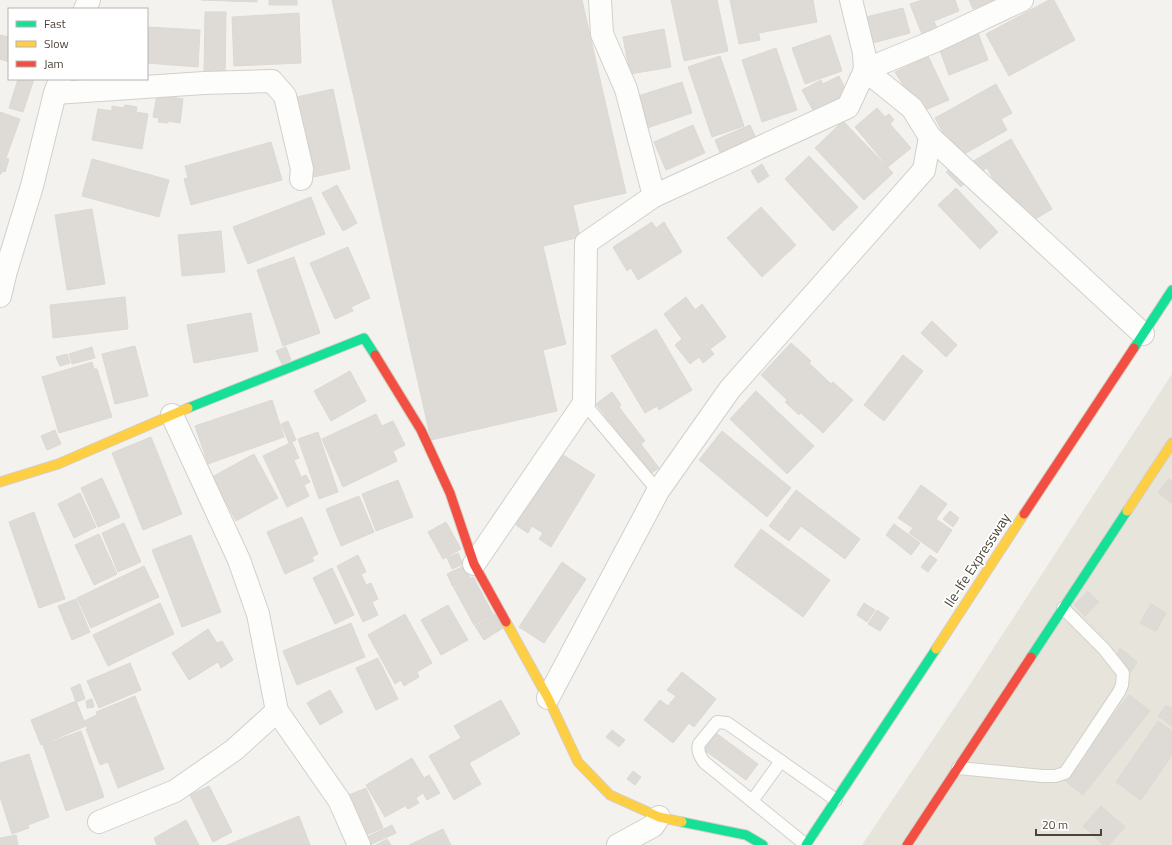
<svg xmlns="http://www.w3.org/2000/svg" width="1172" height="845" font-family="'Titillium Web',sans-serif">
<rect width="100%" height="100%" fill="#f4f2ee"/>
<path fill="#e7e4dc" d="M1172 374V845H862L965 692Z"/>
<g fill="#dedbd6" stroke="#dcd9d4">
<path d="M201 0H257V2Z"/>
<rect x="269" y="0" width="28" height="5"/>
<path d="M332 0H582L626 193 573 205 580 237 543 246 566 344 543 350 557 411 431 440Z"/>
<path d="M671 0H717L728 51 684 61Z"/>
<path d="M730 0H752L760 40 739 44Z"/>
<path d="M753 0H813L817 22 759 33Z"/>
<path d="M922 0H955L959 11 934 21 938 31 923 37 910 4Z"/>
<path d="M969 0H997L973 9Z"/>
<path d="M1049 0H1054L1075 40 1009 76 986 34Z"/>
<path d="M903 8 910 33 869 44 862 18Z"/>
<path d="M205 12H226L225 77H204Z"/>
<path d="M299 13 301 63 234 66 232 17Z"/>
<path d="M147 27 200 30 198 67 147 63Z"/>
<path d="M664 29 671 67 630 74 623 37Z"/>
<path d="M978 33 988 60 949 75 939 48Z"/>
<path d="M0 35 9 37V62L0 59Z"/>
<path d="M830 35 842 71 805 84 792 48Z"/>
<path d="M776 48 797 110 762 122 742 60Z"/>
<path d="M720 56 744 126 712 137 688 67Z"/>
<path d="M928 56 949 100 920 112 895 72Z"/>
<path d="M839 76 850 98 816 116 802 90 821 80 823 84Z"/>
<path d="M18 79H34L23 112 9 108Z"/>
<path d="M682 82 692 113 647 128 638 96Z"/>
<path d="M996 84 1012 113 1001 119 1007 130 957 158 935 118Z"/>
<path d="M333 89 350 169 309 178 292 98Z"/>
<path d="M157 95 183 99 180 123 168 121V123L158 122 159 118 153 117Z"/>
<path d="M125 105 137 107 136 112 148 114 142 149 92 140 98 109 112 111V106L124 108Z"/>
<path d="M877 108 885 117 889 114 894 120 890 124 911 148 888 167 855 127Z"/>
<path d="M0 112 20 119 6 158 9 159 5 172 2 171 1 174H0Z"/>
<path d="M843 121 893 173 864 200 815 148Z"/>
<path d="M693 125 705 153 666 170 654 142Z"/>
<path d="M750 125 758 143 723 160 715 140Z"/>
<path d="M1011 139 1052 209 1027 224 1010 207 987 168 976 174 970 163Z"/>
<path d="M271 142 282 180 191 205 184 179 188 178 185 166Z"/>
<path d="M809 156 858 207 833 231 785 179Z"/>
<path d="M92 159 169 180 159 217 82 196Z"/>
<path d="M955 163 970 178 961 187 946 172Z"/>
<path d="M762 164 769 176 758 183 751 171Z"/>
<path d="M337 185 357 223 343 231 322 193Z"/>
<path d="M956 188 998 232 980 249 938 205Z"/>
<path d="M311 197 325 234 248 264 233 227Z"/>
<path d="M761 207 796 245 762 277 727 238Z"/>
<path d="M92 209 105 284 67 290 55 215Z"/>
<path d="M652 222 656 228 664 222 682 252 638 280 631 268 627 271 613 247Z"/>
<path d="M221 231 225 272 182 276 178 235Z"/>
<path d="M348 247 370 298 351 307 353 311 335 319 310 263Z"/>
<path d="M294 257 320 333 283 346 257 270Z"/>
<path d="M125 297 128 329 53 338 50 305Z"/>
<path d="M686 297 695 310 702 304 726 337 710 349 714 354 703 363 699 357 690 364 675 345 682 339 664 314Z"/>
<path d="M251 313 258 351 194 363 187 325Z"/>
<path d="M932 321 957 345 946 357 921 333Z"/>
<path d="M656 329 692 390 659 410 657 406 645 413 611 356Z"/>
<path d="M791 343 811 361 809 363 831 384 833 382 853 400 823 433 801 413 799 415 785 402 787 400 761 375Z"/>
<path d="M135 346 148 396 115 404 102 354Z"/>
<path d="M92 347 95 358 72 364 69 354Z"/>
<path d="M286 347 291 360 282 364 276 351Z"/>
<path d="M67 354 70 363 60 366 56 357Z"/>
<path d="M903 355 923 371 884 421 864 405Z"/>
<path d="M92 362 94 369H97L112 417 59 433 42 377Z"/>
<path d="M350 371 366 401 331 421 314 391Z"/>
<path d="M756 391 814 446 787 474 730 419Z"/>
<path d="M612 392 621 405 619 407 645 441 641 444 659 468 650 474 596 404Z"/>
<path d="M272 400 284 437 208 464 195 426Z"/>
<path d="M376 414 382 426 393 421 405 445 393 451 397 461 343 487 322 439Z"/>
<path d="M288 421 296 440 289 443 281 424Z"/>
<path d="M55 430 61 444 47 450 41 436Z"/>
<path d="M722 431 791 488 767 517 699 460Z"/>
<path d="M318 432 338 492 319 499 298 439Z"/>
<path d="M151 437 182 514 143 530 112 453Z"/>
<path d="M292 442 299 458 294 460 301 477 306 475 310 482 304 485 309 496 287 507 263 456Z"/>
<path d="M560 453 595 475 551 547 539 539 543 533 532 526 528 533 516 525Z"/>
<path d="M254 454 278 498 236 521 212 477Z"/>
<path d="M102 478 120 517 98 527 81 488Z"/>
<path d="M1169 479 1172 482V501L1171 503 1158 492Z"/>
<path d="M398 480 413 517 376 531 362 494Z"/>
<path d="M921 485 947 504 936 519 952 530 937 553 909 533 913 528 898 518Z"/>
<path d="M796 490 860 539 845 559 801 526 789 541 769 526Z"/>
<path d="M80 493 96 527 74 538 58 504Z"/>
<path d="M359 496 374 532 341 546 326 509Z"/>
<path d="M950 511 959 518 953 527 943 519Z"/>
<path d="M34 512 65 599 39 608 9 522Z"/>
<path d="M302 517 318 554 312 557 314 561 285 574 267 532Z"/>
<path d="M446 522 461 549 443 559 428 532Z"/>
<path d="M124 523 141 562 118 572 102 533Z"/>
<path d="M894 524 920 543 911 555 886 535Z"/>
<path d="M761 529 830 580 803 617 734 566Z"/>
<path d="M99 534 117 574 94 585 75 545Z"/>
<path d="M191 535 221 612 182 627 152 550Z"/>
<path d="M458 553 463 564 452 569 447 558Z"/>
<path d="M358 555 366 572 361 574 366 585 371 583 378 599 372 602 378 615 363 622 337 566Z"/>
<path d="M930 555 937 560 928 572 921 567Z"/>
<path d="M562 562 586 579 544 643 519 627Z"/>
<path d="M144 566 159 597 91 628 77 598Z"/>
<path d="M464 566 470 578 453 587 447 574Z"/>
<path d="M332 568 354 615 335 624 313 578Z"/>
<path d="M473 577 493 614 474 625 454 588Z"/>
<path d="M1088 591 1099 602 1085 616 1074 605Z"/>
<path d="M76 599 90 632 72 640 58 606Z"/>
<path d="M160 603 174 634 108 666 93 635Z"/>
<path d="M864 603 875 610 867 622 857 615Z"/>
<path d="M1151 604 1166 613 1156 631 1140 623Z"/>
<path d="M448 605 468 640 441 655 421 620Z"/>
<path d="M877 610 889 618 880 631 868 624Z"/>
<path d="M405 614 432 663 417 672 419 677 404 686 401 680 395 684 368 635Z"/>
<path d="M495 614 503 628 484 640 475 626Z"/>
<path d="M351 623 365 657 297 685 283 651Z"/>
<path d="M208 629 217 643 222 641 233 660 221 668 218 662 189 680 172 653Z"/>
<path d="M1120 648 1137 662 1130 673 1115 658Z"/>
<path d="M378 658 398 699 376 710 356 668Z"/>
<path d="M130 663 141 690 99 708 87 681Z"/>
<path d="M682 672 716 699 694 727 689 723 673 743 644 720 660 700 668 706 676 696 667 690Z"/>
<path d="M80 684 85 699 76 702 71 688Z"/>
<path d="M330 690 343 712 320 725 307 703Z"/>
<path d="M1129 695 1150 711 1083 795 1063 779Z"/>
<path d="M135 696 164 769 118 788 108 762 100 765 86 729H88L84 721 97 715 96 712Z"/>
<path d="M92 699 94 707 87 708 86 701Z"/>
<path d="M501 700 520 734 469 763 481 784 454 800 429 756 461 738 454 726Z"/>
<path d="M76 701 86 726 41 745 31 720Z"/>
<path d="M1166 705 1172 709V726L1158 716Z"/>
<path d="M1158 721 1172 731V755L1141 800 1116 782Z"/>
<path d="M612 730 625 740 619 747 606 737Z"/>
<path d="M712 730 758 764 746 780 700 747Z"/>
<path d="M81 731 104 797 66 811 43 745Z"/>
<path d="M29 754 49 817 28 825 29 828 12 834 0 797V763Z"/>
<path d="M412 758 424 778 429 775 440 793 427 800 423 793 416 798 419 803 408 809 405 806 385 817 366 785Z"/>
<path d="M633 771 641 777 635 785 627 779Z"/>
<path d="M209 786 232 832 213 842 190 795Z"/>
<path d="M366 788 383 828 361 837 344 797Z"/>
<path d="M1101 806 1125 827 1109 845H1104L1083 826Z"/>
<path d="M299 816 310 845H227Z"/>
<path d="M186 820 199 845H157L154 838Z"/>
<path d="M392 825 396 833 370 845 363 839Z"/>
<path d="M443 829 451 845H409Z"/>
<path d="M16 835 18 845H0V838Z"/>
<path d="M387 839 391 845H376Z"/>
</g>
<g fill="none" stroke-linecap="round" stroke-linejoin="round">
<g stroke="#d2d0cb" stroke-width="14">
<g id="lane">
<path d="M584 403 658 491"/>
<path d="M958 768 1043 776H1055L1065 773 1119 692 1122 685 1123 673 1104 649 1063 608"/>
<path d="M752 801 781 761"/>
<path d="M806 845 704 762C700 756 697 751 699 744L717 722 727 723 836 800"/>
</g>
</g>
<g stroke="#d2d0cb" stroke-width="24">
<g id="street">
<path d="M600 0 602 34 626 89 654 196"/>
<path d="M85 9 89 0"/>
<path d="M55 93 204 83 272 81 285 96 302 169 301 179"/>
<path d="M930 137 1143 334"/>
<path d="M0 296 6 271 32 186 55 93 60 80"/>
<path d="M172 415 239 560 258 614 277 711 339 800 359 845"/>
<path d="M474 564 584 403 586 243 654 196 848 107 865 70 935 41 1022 0"/>
<path d="M548 698 658 491 730 389 924 170 930 137 912 108 865 70 864 53 851 0"/>
<path d="M99 822 175 791 234 750 277 711"/>
<path d="M618 845 653 826 659 817"/>
</g>
</g>
<g stroke="#d3cfc5" stroke-width="11">
<g id="fast">
<path d="M1134 348 1172 290"/>
<path d="M188 408 364 338 375 355"/>
<path d="M1031 657 1127 511"/>
<path d="M682 822 746 835 763 845"/>
<path d="M806 845 936 649"/>
</g>
</g>
<g stroke="#d3cfc5" stroke-width="11">
<g id="slow">
<path d="M0 482 58 464 188 408"/>
<path d="M1127 511 1172 443"/>
<path d="M506 622 548 698 578 762 610 795 659 817 682 822"/>
<path d="M936 649 1024 514"/>
</g>
</g>
<g stroke="#d3cfc5" stroke-width="11">
<g id="jam">
<path d="M375 355 421 430 450 493 474 564 506 622"/>
<path d="M1024 514 1134 348"/>
<path d="M907 845 1031 657"/>
</g>
</g>
<use href="#lane" stroke="#fdfdfc" stroke-width="12"/>
<use href="#street" stroke="#fdfdfc" stroke-width="22"/>
<use href="#fast" stroke="#16e098" stroke-width="9"/>
<use href="#slow" stroke="#ffcf43" stroke-width="9"/>
<use href="#jam" stroke="#f24e42" stroke-width="9"/>
</g>
<g text-anchor="middle" stroke-width="3.5" stroke-linejoin="round" paint-order="stroke">
<g font-size="14" fill="#4b4439" stroke="#fff">
<text transform="translate(977 560) rotate(-57)" y="5">Ile-Ife Expressway</text>
</g>
</g>
<rect x="8" y="8" width="140" height="72" fill="#ffffff" stroke="#b7b4b0"/>
<rect x="16" y="21" width="20" height="6" fill="#16e098" stroke="#b7b4b0"/>
<text x="44" y="28" font-size="12" fill="#4b4439">Fast</text>
<rect x="16" y="41" width="20" height="6" fill="#ffcf43" stroke="#b7b4b0"/>
<text x="44" y="48" font-size="12" fill="#4b4439">Slow</text>
<rect x="16" y="61" width="20" height="6" fill="#f24e42" stroke="#b7b4b0"/>
<text x="44" y="68" font-size="12" fill="#4b4439">Jam</text>
<path d="M1036 829v6h65v-6" fill="none" stroke="#4b4439" stroke-width="2"/>
<text x="1042" y="829" font-size="12" fill="#4b4439" stroke="#ffffff" stroke-width="3" paint-order="stroke">20 m</text>
</svg>
